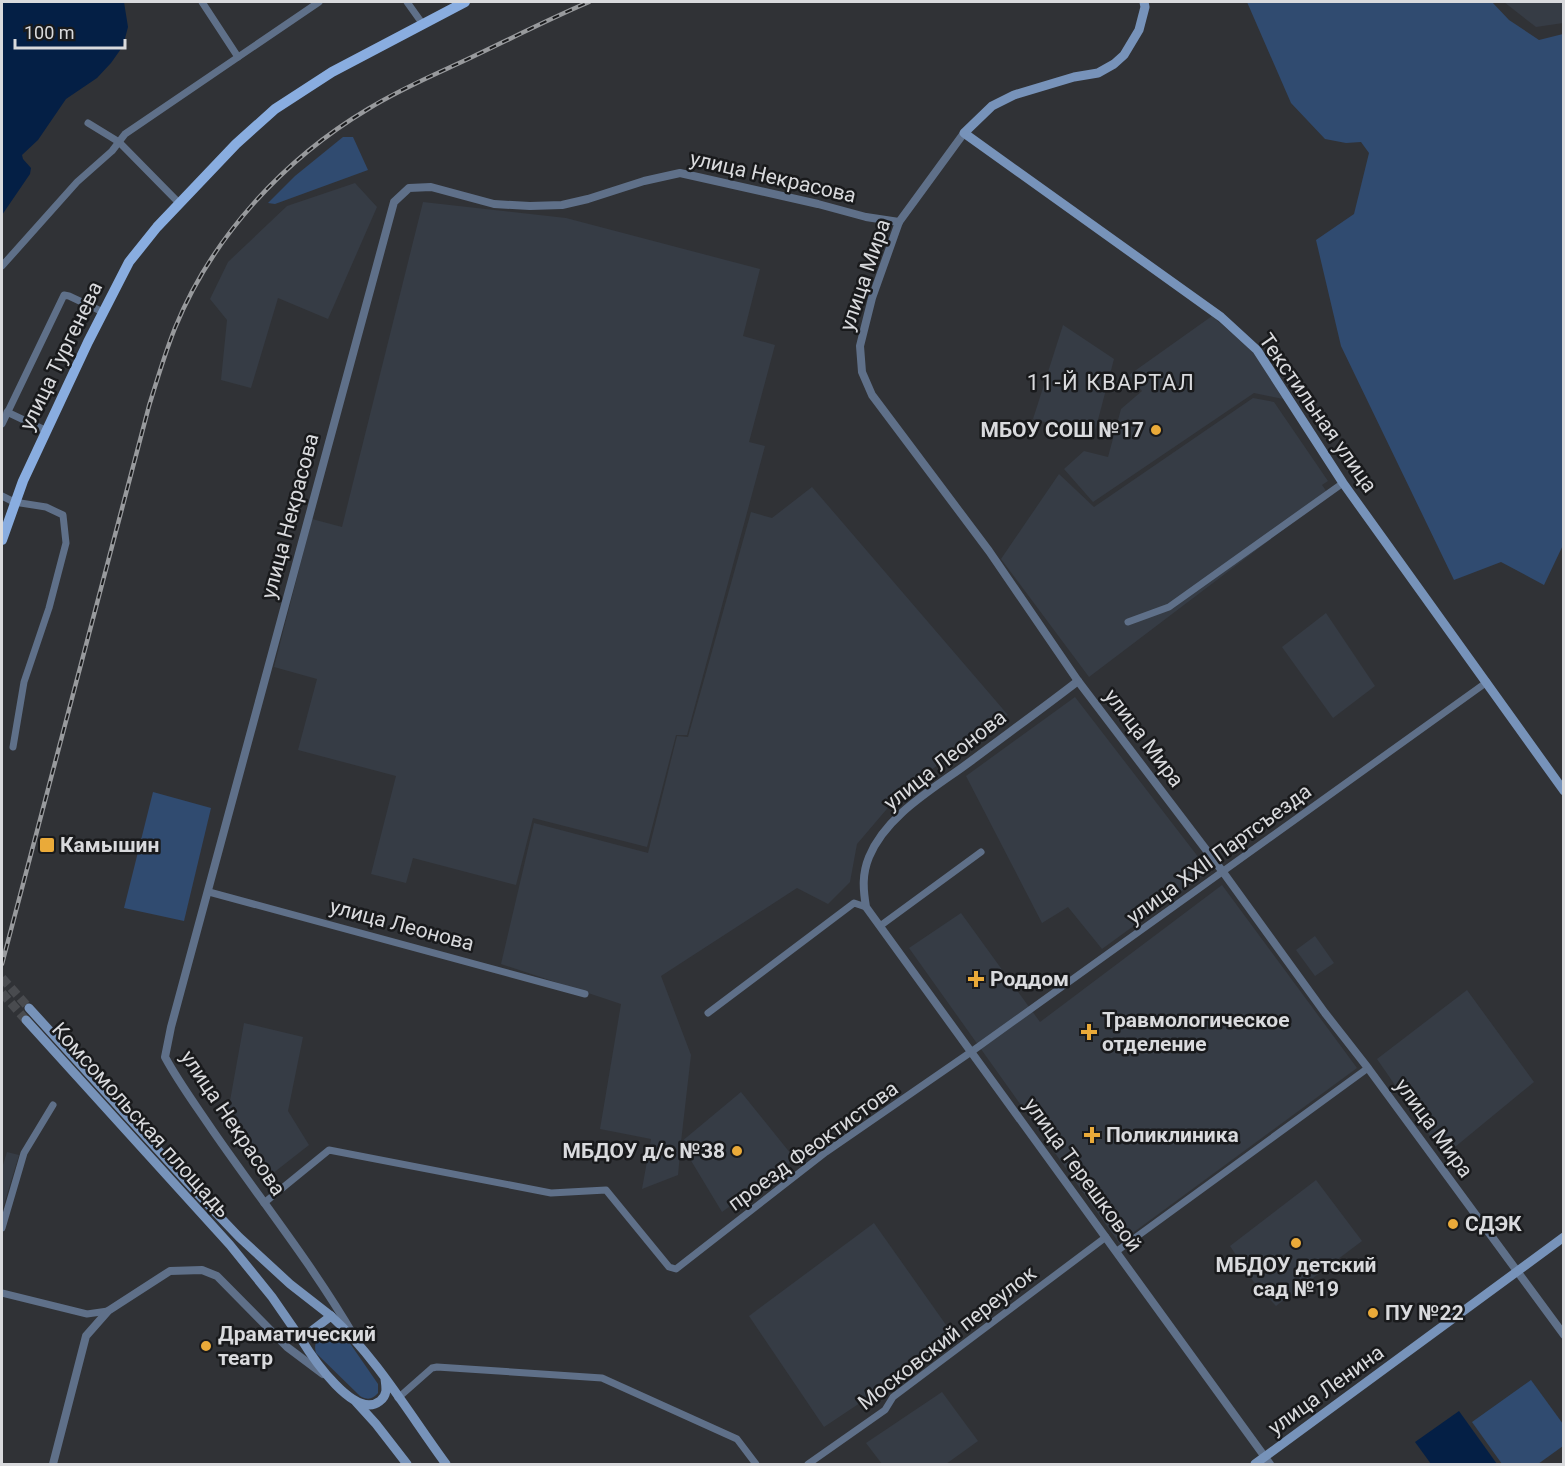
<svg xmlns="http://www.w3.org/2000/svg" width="1565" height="1466" font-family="Roboto,sans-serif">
<rect width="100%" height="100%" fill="#303236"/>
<g fill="#363c45">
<path d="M1504 2H1563V23L1536 27Z"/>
<path d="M355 183 377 207 328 319 278 298 251 388 221 380 227 320 210 299 228 262 287 206Z"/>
<path d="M423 202 566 218 760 269 743 336 775 345 749 442 765 446 687 735H676L647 847 533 818 516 885 413 858 406 883 371 874 396 776 298 750 317 679 274 667 312 519 342 527Z"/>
<path d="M1212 316 1255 353 1283 399 1254 393 1093 502 1064 469 1084 451 1108 457 1121 409 1142 391 1129 375Z"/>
<path d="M1063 325 1114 359 1094 435 1033 419Z"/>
<path d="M1253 398 1274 402 1328 481 1322 485 1329 495 1089 677 1001 559 1059 474 1094 507Z"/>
<path d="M812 487 1008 715 903 790 857 844 850 882 828 904 797 888 661 976 691 1055 681 1142 741 1092 795 1159 722 1212 681 1144 678 1175 642 1189 651 1139 600 1129 621 1004 501 964 534 823 648 853 677 736 688 737 751 512 772 518Z"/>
<path d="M1326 613 1375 686 1333 718 1282 647Z"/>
<path d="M1075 697 1209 871 1102 949 1068 907 1042 923 966 776Z"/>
<path d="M1222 885 1357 1068 1119 1243 909 948 961 913 1040 1022Z"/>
<path d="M1315 936 1334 963 1315 976 1296 950Z"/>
<path d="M1467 990 1534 1082 1444 1156 1377 1059Z"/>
<path d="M244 1023 303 1037 288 1111 309 1145 263 1181 220 1119 228 1112Z"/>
<path d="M7 1152 19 1155 2 1211V1168Z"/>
<path d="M1316 1180 1362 1241 1276 1306 1253 1281 1230 1246Z"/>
<path d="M874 1223 956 1339 824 1427 749 1316Z"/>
<path d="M942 1392 978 1441 946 1464H882L866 1443Z"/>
</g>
<g fill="#304b70">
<path d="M1247 2H1492L1509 20 1539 40 1563 34 1564 543 1544 585 1501 562 1454 580 1341 346 1316 240 1354 214 1369 153 1361 142 1346 143 1325 139 1291 103Z"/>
<path d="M343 137H353L368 170 275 204 268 203 295 176Z"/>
<path d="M153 792 211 808 184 921 124 908Z"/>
<path d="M334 1330 340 1332 347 1339 378 1384V1393C372 1400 367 1400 360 1396L316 1353C312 1340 322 1332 334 1330Z"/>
<path d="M1531 1380 1563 1424V1446L1538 1464H1502L1472 1422Z"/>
</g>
<g fill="#041f45">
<path d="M2 2H124L128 27 123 46 111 63 97 78 66 99 38 140 22 155 23 159 31 168 30 174 2 215Z"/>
<path d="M1459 1411 1497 1464H1431L1415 1442Z"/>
</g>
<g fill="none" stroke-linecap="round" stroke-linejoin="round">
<g stroke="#494b4f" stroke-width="9" stroke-dasharray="9 4.5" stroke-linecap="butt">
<path d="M2 978 29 1008"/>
<path d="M2 993 26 1020"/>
</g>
<g stroke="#5f7089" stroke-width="7">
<path d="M202 2 238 57"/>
<path d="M407 2 422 23"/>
<path d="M88 123 119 142 179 203"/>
<path d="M2 266 77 182 112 151 125 134 319 2"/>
<path d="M7 412 47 431"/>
<path d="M2 424 64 295 69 296 103 312"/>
<path d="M2 496 14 502 46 507 63 515 66 543 49 608 24 682 13 747"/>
<path d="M1128 622 1169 607 1343 483"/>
<path d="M209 892 585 994"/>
<path d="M880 926 981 852"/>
<path d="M708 1013 854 903 866 907"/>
<path d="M264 1203 329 1150 551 1193 606 1190 669 1267 676 1269 826 1152 971 1052 1487 682"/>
<path d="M2 1228 24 1153 53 1105"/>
<path d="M1117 1251 1368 1068"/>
<path d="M2 1293 87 1314 108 1311"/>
<path d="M398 1398 432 1368 437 1367 602 1378 737 1439 756 1464"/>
<path d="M808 1464 885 1410 893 1397 1106 1237"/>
</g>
<g stroke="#5f7089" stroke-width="8">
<path d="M964 133 899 222 872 298 860 346 862 372 872 395 989 551 1078 681 1223 872 1325 1013 1368 1068 1564 1335"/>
<path d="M1078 681C1043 708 1007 734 971 761 935 788 887 814 869 857 862 874 863 889 866 907L1270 1464"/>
<path d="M354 1336C312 1264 260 1199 213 1131 197 1107 179 1083 165 1057L171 1027 394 202 409 188 431 187 494 204 530 206 562 205 588 199 644 181 680 173 818 204 866 217 899 222"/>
<path d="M53 1464 86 1336 108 1311 170 1271 202 1270 217 1276 287 1347 323 1374"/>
</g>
<g stroke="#7793ba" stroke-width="9">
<path d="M1144 2 1145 7 1139 30 1124 55 1114 64 1098 73 1074 77 1014 95 992 106 964 133 1221 317 1257 350 1343 483 1564 791"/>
<path d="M29 1008 199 1195 239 1237 290 1284 331 1316"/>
<path d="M26 1020 230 1245 272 1297 301 1339"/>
<path d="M385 1379C386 1387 388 1395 380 1401 355 1421 312 1357 301 1339L331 1316C376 1357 410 1415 446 1464"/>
<path d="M356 1402 376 1424 407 1464"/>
<path d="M1255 1464 1564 1237"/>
</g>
<path stroke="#89ade0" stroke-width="10" d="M2 540 23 481 88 342 129 262 157 227 236 144 275 109 332 72 465 2"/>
<g stroke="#989a9d" stroke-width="4.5">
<path id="rail" d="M2 964 149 406C157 380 165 353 175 328 212 237 284 159 368 109 400 89 436 74 470 58 510 39 549 19 589 2"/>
</g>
<use href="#rail" stroke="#191a1c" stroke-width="2" stroke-dasharray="7" stroke-linecap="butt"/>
</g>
<g fill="#eaaa39" stroke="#191a1c" stroke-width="2">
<circle cx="1156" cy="430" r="6"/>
<rect x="39" y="837" width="16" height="16" rx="3"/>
<path d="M973 970h6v6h6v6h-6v6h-6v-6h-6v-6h6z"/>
<path d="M1086 1023h6v6h6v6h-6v6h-6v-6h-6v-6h6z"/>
<path d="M1089 1126h6v6h6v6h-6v6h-6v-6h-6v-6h6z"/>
<circle cx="737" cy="1151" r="6"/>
<circle cx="1453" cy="1224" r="6"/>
<circle cx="1296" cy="1243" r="6"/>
<circle cx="1373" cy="1313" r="6"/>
<circle cx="206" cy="1346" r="6"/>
</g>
<g text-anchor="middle" stroke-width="5" stroke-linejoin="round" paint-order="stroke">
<g font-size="21" fill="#d9dadd" stroke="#191a1c">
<text transform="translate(773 177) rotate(13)" y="7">улица Некрасова</text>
<text transform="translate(865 275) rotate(-71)" y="7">улица Мира</text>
<text transform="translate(61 356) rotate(-64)" y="7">улица Тургенева</text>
<text transform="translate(1318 413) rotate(55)" y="7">Текстильная улица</text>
<text transform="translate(290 516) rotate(-75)" y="7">улица Некрасова</text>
<text transform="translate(1144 738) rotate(53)" y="7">улица Мира</text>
<text transform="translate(945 760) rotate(-38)" y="7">улица Леонова</text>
<text transform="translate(1219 854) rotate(-36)" y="7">улица XXII Партсъезда</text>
<text transform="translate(402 925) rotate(15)" y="7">улица Леонова</text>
<text transform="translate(141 1120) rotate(48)" y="7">Комсомольская площадь</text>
<text transform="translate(233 1123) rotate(56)" y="7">улица Некрасова</text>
<text transform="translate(1434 1128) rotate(54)" y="7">улица Мира</text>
<text transform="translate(813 1146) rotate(-36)" y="7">проезд Феоктистова</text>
<text transform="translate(1083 1175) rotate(54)" y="7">улица Терешковой</text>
<text transform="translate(947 1338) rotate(-38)" y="7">Московский переулок</text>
<text transform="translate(1326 1390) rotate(-36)" y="7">улица Ленина</text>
</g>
<g font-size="21" font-weight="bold" fill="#d9dadd" stroke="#191a1c" text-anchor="start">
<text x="1144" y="437" text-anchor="end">МБОУ СОШ №17</text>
<text x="60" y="852">Камышин</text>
<text x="990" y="986">Роддом</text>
<text x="1102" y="1027">Травмологическое<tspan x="1102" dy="24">отделение</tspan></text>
<text x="1106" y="1142">Поликлиника</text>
<text x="725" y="1158" text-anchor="end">МБДОУ д/с №38</text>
<text x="1465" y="1231">СДЭК</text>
<text x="1296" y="1272" text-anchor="middle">МБДОУ детский<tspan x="1296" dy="24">сад №19</tspan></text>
<text x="1385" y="1320">ПУ №22</text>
<text x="218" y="1341">Драматический<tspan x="218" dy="24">театр</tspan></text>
</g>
<g font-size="22" letter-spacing="1.5" fill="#d9dadd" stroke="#191a1c">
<text x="1111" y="390">11-Й КВАРТАЛ</text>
</g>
</g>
<rect width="1565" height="1466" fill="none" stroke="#d9dadd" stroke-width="6"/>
<path d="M15 39v9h110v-9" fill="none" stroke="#d9dadd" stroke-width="3"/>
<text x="24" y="39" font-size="18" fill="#d9dadd" stroke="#191a1c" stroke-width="4.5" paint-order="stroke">100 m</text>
</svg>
